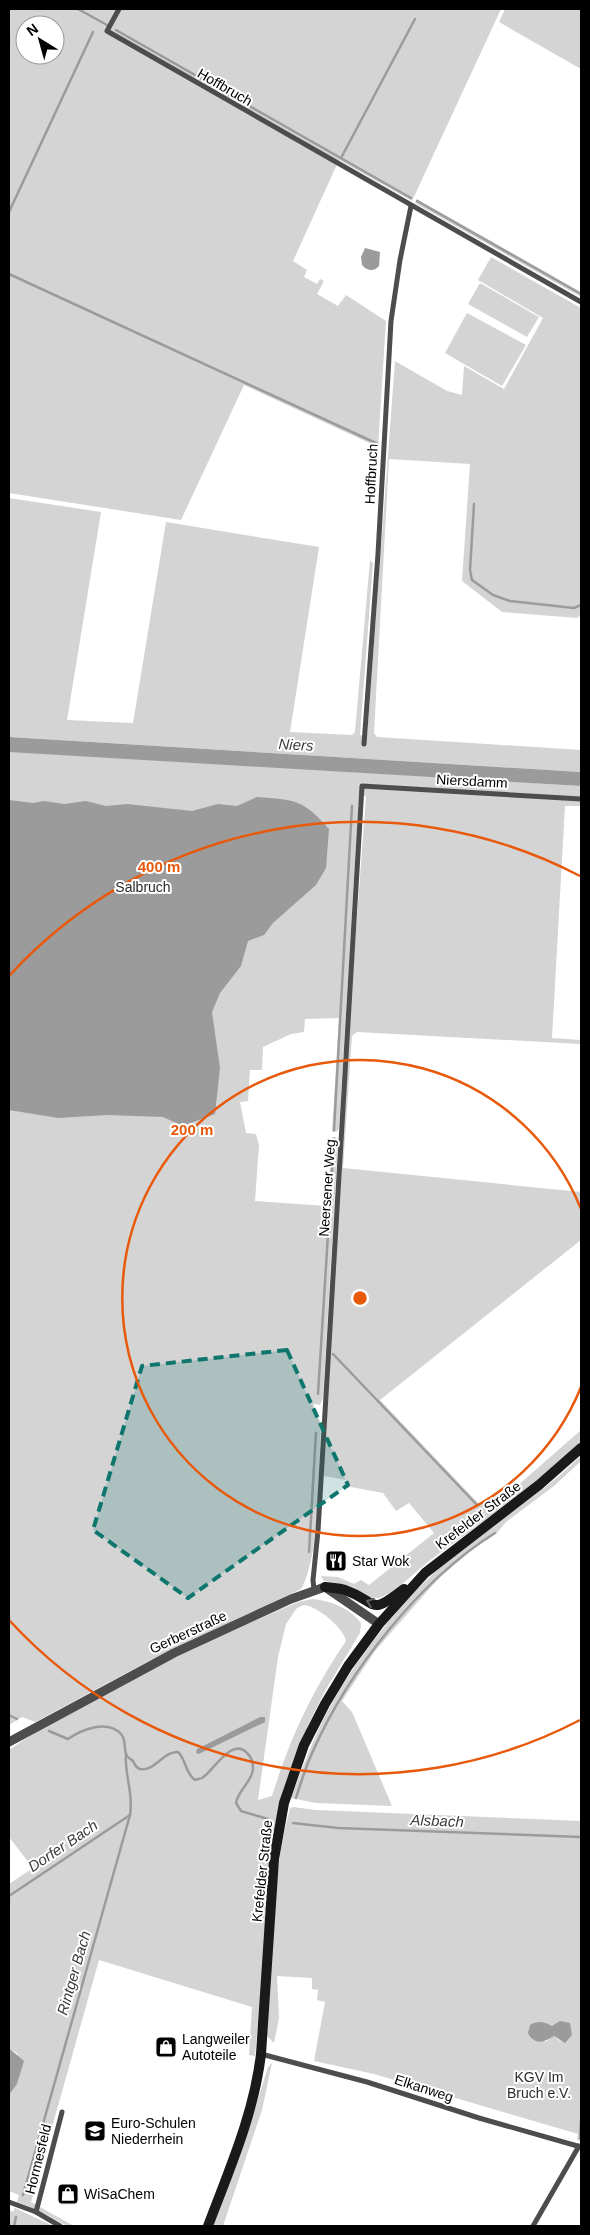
<svg xmlns="http://www.w3.org/2000/svg" width="590" height="2235" font-family="Arial,sans-serif">
<rect width="100%" height="100%" fill="#fff"/>
<g fill="#d4d4d4" fill-rule="evenodd">
<path d="M9 9H501L412 201 339 160 293 261 307 270 304 277 317 284 320 279 324 281 317 294 338 306 346 295 386 321 378 447 244 385 181 520 9 493ZM25 25H55V55H25Z"/>
<path d="M505 9H581V69L499 22Z"/>
<path d="M417 199 581 292V297L415 203Z"/>
<path d="M491 257 581 308V615L577 618 502 612 462 581 470 464 389 459 374 733 377 737 581 750V772L9 737V498L101 512 67 720 133 723 166 522 319 547 290 732 352 735 355 732 370 560 373 563 360 735 367 736 395 361 447 391 462 395 464 366 504 389 543 318 478 280Z"/>
<path d="M480 283 539 317 527 337 468 304Z"/>
<path d="M467 313 526 345 502 386 445 353Z"/>
<path d="M9 745 353 772 581 786V806H565L552 1038 581 1040V1044L357 1032 352 1036 343 1168 581 1192V1240L380 1400 479 1504 515 1485 516 1487 581 1430V1442L525 1491 429 1561 394 1591 379 1598 368 1597 340 1584 324 1581 321 1576 338 1577 354 1584 361 1580 369 1585 434 1533 409 1503 396 1511 383 1493 346 1486V1480L324 1476 323 1468 349 1026 366 796 359 795 339 1129 336 1132H332L339 1018 305 1019 304 1032 291 1034 263 1047 262 1070H250L248 1101 240 1102 246 1133 256 1134 259 1145 255 1201 327 1206 332 1137H336L338 1143 323 1398 320 1405 314 1404V1411L321 1423C319 1463 320 1558 301 1589L147 1662 35 1722 22 1717 9 1725Z"/>
<path d="M581 1455V1461L554 1486 506 1522 497 1533 475 1547 438 1579 375 1651 342 1701 352 1712 392 1806 316 1803 291 1798C301 1771 311 1745 323 1720 355 1658 402 1599 455 1554 496 1520 544 1494 581 1455Z"/>
<path d="M313 1599C331 1601 350 1608 361 1623L360 1633 325 1691 309 1723 283 1790 275 1824 267 1879 264 1956 255 2056 249 2055 252 2007 99 1960 31 2202 74 2226H67L40 2211 17 2202 19 2195 9 2191V2095L17 2084 18 2054 9 2048V1884L33 1868 9 1837V1750C98 1690 199 1645 298 1602ZM304 1605C317 1606 344 1628 346 1641 312 1691 290 1738 272 1796L258 1800 278 1657 286 1624 297 1608ZM260 1717H263L265 1721 199 1754 197 1749Z"/>
<path d="M293 1807 316 1810 581 1821V2141L577 2140 578 2134 374 2074 314 2061 325 2002 317 2000 318 1990 312 1989V1978L277 1976 279 2018 274 2043 267 2036C271 1960 270 1883 290 1808ZM541 2022 552 2026 561 2042 554 2036 545 2042 534 2023Z"/>
<path d="M272 2063 262 2110 223 2226H213L245 2141 268 2067Z"/>
<path d="M15 2208 53 2226H9V2210L13 2212Z"/>
</g>
<g fill="#9b9b9b">
<path d="M365 248 380 252 379 266C374 272 367 271 362 265L361 257Z"/>
<path d="M9 737 581 772V786L9 752Z"/>
<path d="M257 797C295 800 303 799 329 829L326 868 316 885 273 923 264 935 248 941 241 966 220 993 212 1012 220 1068 215 1114 183 1126 163 1117 107 1115 58 1118 9 1110V800L33 803 44 801 64 804 86 801 106 806 127 804 192 811 218 804 237 806Z"/>
<path d="M260 1717H265V1722L199 1754 196 1753 197 1749Z"/>
<path d="M560 2021 570 2023 572 2035 565 2043 554 2036C544 2043 534 2045 528 2033L530 2025C538 2020 544 2022 552 2026Z"/>
<path d="M9 2048 24 2061 17 2084 9 2095Z"/>
</g>
<g fill="none" stroke-linecap="round" stroke-linejoin="round">
<g stroke="#9b9b9b" stroke-width="2.5">
<path d="M78 9 107 25"/>
<path d="M116 30 411 198"/>
<path d="M341 158 415 19"/>
<path d="M417 201 581 294"/>
<path d="M9 212 93 32"/>
<path d="M9 274 378 444"/>
<path d="M474 504 470 570 472 580 493 595 510 601 574 608 581 605"/>
<path d="M334 1130 352 806"/>
<path d="M333 1354 477 1505"/>
<path d="M318 1394 334 1139"/>
<path d="M309 1552 316 1433"/>
<path d="M9 1715 17 1719"/>
<path d="M49 1731 68 1739C81 1730 107 1719 121 1734 127 1741 123 1750 127 1756 128 1758 131 1759 133 1761 135 1765 136 1768 140 1769 154 1772 164 1751 178 1752 186 1759 185 1773 195 1780 197 1779 200 1779 202 1778 213 1772 232 1735 248 1754 252 1758 253 1764 253 1769 252 1782 238 1790 236 1803L241 1811 268 1819"/>
<path d="M296 1798C301 1782 306 1766 313 1751 349 1670 420 1580 495 1533"/>
<path d="M293 1823 338 1828 581 1837"/>
<path d="M9 1896 130 1815"/>
<path d="M580 2138 581 2119"/>
<path d="M23 2195 130 1815C134 1794 124 1773 126 1755"/>
<path d="M14 2226 16 2217"/>
</g>
<g stroke="#4d4d4d" stroke-width="5">
<path d="M119 9 107 31 581 302"/>
<path d="M364 744 378 554 391 321 400 260 411 206"/>
<path d="M314 1590 313 1580 318 1531 362 786 581 799"/>
<path d="M261 2054 367 2082 479 2118 581 2147"/>
<path d="M9 2202 36 2212 60 2226"/>
<path d="M36 2212 62 2112"/>
<path d="M533 2226 579 2146"/>
</g>
<path stroke="#4d4d4d" stroke-width="9" d="M9 1742 174 1653 291 1599 322 1588 325 1587 379 1624"/>
<g stroke="#1a1a1a" stroke-width="10">
<path d="M325 1587C332 1588 339 1588 345 1590 379 1602 368 1617 404 1589"/>
<path d="M208 2226C229 2170 254 2114 261 2054L274 1859 284 1803 304 1745 325 1704 348 1666 379 1624 425 1573 539 1485 581 1448"/>
</g>
</g>
<defs><path id="oneway-chevron" d="M-2-3.5L2.5 0L-2 3.5" fill="none" stroke-width="1.6" stroke-linecap="round" stroke-linejoin="round" transform="scale(1.25)"/></defs>
<use stroke="#5f5f5f" href="#oneway-chevron" transform="translate(370 1602) rotate(-160)"/>
<path fill="#0f766e" fill-opacity="0.2" stroke="#0f766e" stroke-width="4" stroke-dasharray="10 6" stroke-linejoin="round" d="M287 1350 348 1485 188 1598 93 1530 142 1366Z"/>
<g fill="none" stroke="#e8590c" stroke-width="2.5">
<path d="M581 1387A238 238 0 1 1 581 1209"/>
<path d="M580 1720A476 476 0 0 1 9 1620M9 976A476 476 0 0 1 580 876"/>
</g>
<defs>
<g id="restaurant-square" transform="scale(1.125)"><rect x="-9" y="-9" width="18" height="18" rx="4" fill="#000" stroke="#fff"/><path d="M-5-6h1v4h1v-4h1v4h1v-4h1v5L-1.5 .5V6h-2V.5L-5-1ZM5-6V6H3V1.5H1.5Q1.5-4 5-6Z" fill="#fff"/></g>
<g id="shop-square" transform="scale(1.125)"><rect x="-9" y="-9" width="18" height="18" rx="4" fill="#000" stroke="#fff"/><path d="M-5-2.5h2.3a2.7 3.5 0 0 1 5.4 0H5L5.5 6h-11ZM-1.5-2.5h3a1.5 2.3 0 0 0-3 0Z" fill="#fff"/></g>
<g id="university-square" transform="scale(1.125)"><rect x="-9" y="-9" width="18" height="18" rx="4" fill="#000" stroke="#fff"/><path d="M0-5L7-2L0 1L-7-2ZM-4 1L0 2.5L4 1V4Q0 6-4 4Z" fill="#fff"/></g>
</defs>
<g fill-rule="evenodd">
<use href="#restaurant-square" x="336" y="1561"/>
<use href="#shop-square" x="166" y="2047"/>
<use href="#university-square" x="95" y="2131"/>
<use href="#shop-square" x="68" y="2194"/>
</g>
<g text-anchor="middle" stroke-width="4" stroke-linejoin="round" paint-order="stroke">
<g font-size="14" fill="#000" stroke="#fff">
<text transform="translate(225 87) rotate(30)" y="5">Hoffbruch</text>
<text transform="translate(371 474) rotate(-87)" y="5">Hoffbruch</text>
<text transform="translate(472 781) rotate(3)" y="5">Niersdamm</text>
<text transform="translate(327 1188) rotate(-86)" y="5">Neersener Weg</text>
<text transform="translate(478 1515) rotate(-37)" y="5">Krefelder Straße</text>
<text transform="translate(188 1632) rotate(-25)" y="5">Gerberstraße</text>
<text transform="translate(262 1871) rotate(-84)" y="5">Krefelder Straße</text>
<text transform="translate(424 2088) rotate(18)" y="5">Elkanweg</text>
<text transform="translate(38 2159) rotate(-76)" y="5">Hormesfeld</text>
</g>
<g font-size="14" fill="#2b2b2b" stroke="#fff">
<text x="143" y="892">Salbruch</text>
<text x="539" y="2082">KGV Im<tspan x="539" dy="16">Bruch e.V.</tspan></text>
</g>
<g font-size="14" fill="#000" stroke="#fff" text-anchor="start">
<text x="352" y="1566">Star Wok</text>
<text x="182" y="2044">Langweiler<tspan x="182" dy="16">Autoteile</tspan></text>
<text x="111" y="2128">Euro-Schulen<tspan x="111" dy="16">Niederrhein</tspan></text>
<text x="84" y="2199">WiSaChem</text>
</g>
<g font-size="15" font-style="italic" fill="#3c3c3c" stroke="#fff">
<text transform="translate(296 745) rotate(3)" y="5">Niers</text>
<text transform="translate(437 1821) rotate(2)" y="5">Alsbach</text>
<text transform="translate(63 1846) rotate(-34)" y="5">Dorfer Bach</text>
<text transform="translate(74 1973) rotate(-74)" y="5">Rintger Bach</text>
</g>
</g>
<circle cx="360" cy="1298" r="8" fill="#e8590c" stroke="#fff" stroke-width="2.5"/>
<g font-size="15" text-anchor="middle" font-weight="bold" fill="#e8590c" stroke="#fff" stroke-width="4" stroke-linejoin="round" paint-order="stroke">
<text x="159" y="872">400 m</text>
<text x="192" y="1135">200 m</text>
</g>
<rect width="590" height="2235" fill="none" stroke="#000000" stroke-width="20"/>
<g transform="translate(40 40) rotate(323)"><circle r="24" fill="#ffffff" stroke="#999999"/>
<path d="M0-4L9 19L0 12L-9 19Z" fill="#000000"/>
<text y="-8" font-size="14" font-weight="bold" text-anchor="middle" fill="#000000">N</text>
</g>
</svg>
